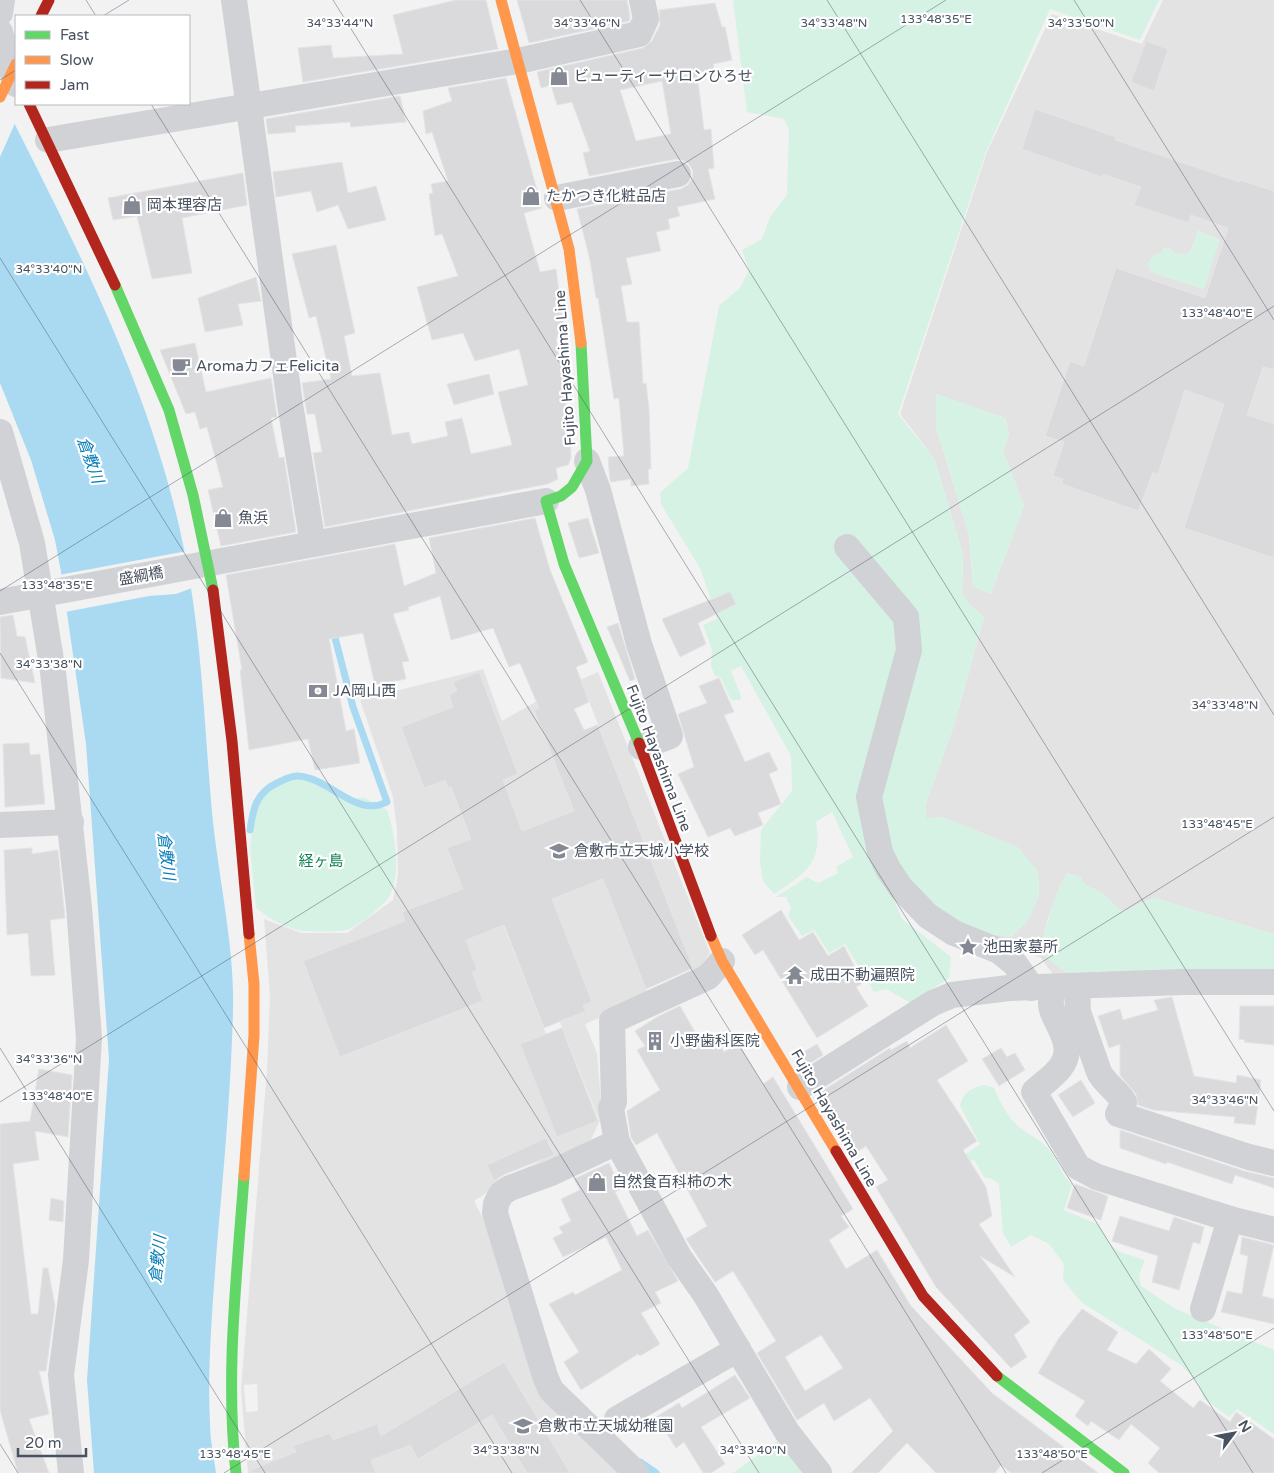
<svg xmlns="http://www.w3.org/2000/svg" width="1274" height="1473" font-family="'Varela Round','Noto Sans JP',sans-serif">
<rect width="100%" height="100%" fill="#f3f2f2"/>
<g fill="#e4e3e4" fill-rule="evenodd">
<path d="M1163 0H1274V191L1240 180 1228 217 1212 211 1223 177 1134 148 1124 181 1141 187 1135 205 1189 223 1191 215 1228 228 1205 298 1116 268 1094 335 1181 364 1171 394 1070 361 1045 436 1158 473 1237 233 1274 245V295L1232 425 1219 421 1184 528 1274 558V934L1154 898 1122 912 1102 893 1085 885 1080 877 1067 873 1060 886 1047 921 1040 952 1067 973 1133 970 1274 971V973L1174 972 1055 977 1041 958 956 929 931 911 900 879 888 862 883 849 875 798 916 652 919 571 916 652 876 798 888 862 900 879 932 910 957 929 1011 937 1028 920 1039 895 1038 872 1017 847 942 817 926 819 925 806 954 725 984 617 970 605 962 593 963 555 935 460 927 450 931 488 933 528 927 449 900 414 987 152 1052 14 1142 44ZM1146 41 1168 49 1154 90 1132 83ZM1035 109 1116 137 1102 176 1022 149ZM1198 231 1219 239 1204 289 1151 272 1148 263 1154 255 1162 253 1163 248H1168L1175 253 1185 255 1191 251ZM1252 253 1273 260 1241 362 1220 354ZM936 394 1005 418 1009 434 1003 451 1024 506 991 594 973 586 969 535 936 427ZM1061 450 1104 464 1095 495 1062 484 1063 479 1054 476ZM1121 470 1149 480 1138 511 1110 501Z"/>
<path d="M1274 332 1266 367 1274 370V424L1247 415Z"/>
<path d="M483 669 502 721 553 692 598 672 710 953 692 979 585 1024 597 1053 602 1116 589 1144 503 1182 474 1201 491 1234 536 1380 624 1473H570L504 1362 398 1426 418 1459 492 1415 527 1473H339L341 1462 330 1433 293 1446 304 1473H248L241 1389 267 1070 270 995 264 919 301 933H347L393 900 398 875 397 830 393 797 360 700ZM479 672 518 774 503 780 522 831 574 811 534 710 585 691 695 974 647 992 603 879 543 902 553 903 592 1002 583 1005 586 1011 560 1022 599 1120 557 1137 520 1044 546 1034 499 914 465 939 477 970 472 972 483 1001 341 1057 303 961 405 921 402 912 463 889 447 849 462 843 494 900 455 798 478 776 445 780 424 788 401 727 436 714 476 764 449 695 457 691ZM546 1138 552 1149 538 1156 533 1145ZM529 1146 537 1163 494 1181 487 1165ZM257 1384 258 1411 246 1412 244 1385Z"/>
</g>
<g fill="#d6f2e4">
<path d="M733 0H1159L1140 40 1050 9 986 152 898 414 935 460 963 555 962 593 970 605 984 617 954 725 925 806 926 819 942 817 1017 847 1038 872 1039 895 1028 920 1011 937 957 929 932 910 900 879 888 862 884 848 876 798 916 652 917 602 916 617 903 651 877 735 864 801 878 862 902 919 951 957 949 978 911 1003 886 989 874 992 845 944 829 953 814 930 802 936 788 916 791 908 786 897H776L807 877 818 883 838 873 836 867 853 857 832 812 816 822C823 863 806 873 774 894L763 881 760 862 761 830 792 791 791 756 741 666 731 671 741 696 740 700H731L721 678 715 676 711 666 712 650 703 625 717 619 701 570 661 504 660 493 688 468 719 306 740 288 749 270 742 250 762 239 770 217 787 195 789 130 784 119 747 112Z"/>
<path d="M1197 231 1220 239 1204 289 1151 272 1148 263 1154 255 1161 253 1163 248H1168L1175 253 1185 254 1192 250Z"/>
<path d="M936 394 1005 418 1009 434 1003 451 1024 506 991 594 973 586 969 535 936 427Z"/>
<path d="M291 779H305L350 798H365L387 810C395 832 402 875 389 897 383 906 357 927 347 930 337 932 307 932 297 930 282 926 268 917 256 908L250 847 256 803 270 788Z"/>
<path d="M1067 873 1080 877 1085 885 1102 893 1122 912 1154 898 1274 934V971L1133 970 1067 973 1040 952C1046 925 1053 898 1067 873Z"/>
<path d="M985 1085 994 1088C999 1100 1008 1118 1019 1127 1029 1135 1041 1139 1049 1150 1059 1161 1061 1175 1072 1185L1064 1210 1099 1225C1113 1253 1117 1251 1145 1260L1139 1275 1141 1286 1174 1308 1274 1350V1434L1237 1409 1229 1417 1204 1399 1198 1383 1181 1365 1081 1302 1063 1280 1064 1264 1049 1244 1031 1235 1011 1247 1003 1233 999 1184 990 1178H985L974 1160 961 1166 958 1160 980 1144 960 1106C963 1092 971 1088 985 1085Z"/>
<path d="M781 1438 807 1473H733Z"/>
</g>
<path fill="#a9daf2" d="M0 95C73 240 152 389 184 549 202 636 204 724 212 812 218 876 235 947 233 1010 231 1089 224 1167 217 1245 213 1303 207 1365 210 1423 210 1440 214 1457 216 1473H94L87 1380 109 1059 86 744 61 572 55 540 31 460 0 383Z"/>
<g fill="#f3f2f2">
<path d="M0 92 16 121 0 157Z"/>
<path d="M187 551 192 588 176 594 149 596 65 612 59 575Z"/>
</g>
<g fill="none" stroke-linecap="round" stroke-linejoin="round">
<g stroke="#a9daf2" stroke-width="7">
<path d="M250 830C253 809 256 793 277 783 284 780 291 775 299 776 331 779 356 818 387 802L353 707 333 630"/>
<path d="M640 1462 656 1473"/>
</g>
</g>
<g fill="#dadadd" stroke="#e4e4e5" fill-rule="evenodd">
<path d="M456 0H486L498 49 303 82 298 48 331 45 333 58 403 54 393 15Z"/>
<path d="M517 0H627L630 17 629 21 529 43Z"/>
<path d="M715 3 722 27H725L732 60 713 64 714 69 697 73 704 130 711 129 714 168 708 169 715 199 677 207 680 216 668 219 670 229 656 232 661 251 626 258 632 284 621 286 627 322H639L643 384 646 383 649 409 651 469H648L649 484 631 486V479L611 482 610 480 608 457 624 456 619 398 614 399 598 298H596L590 260 577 209 681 189 688 185 692 179 693 171 689 164 682 160 676 159 589 176 583 153 590 151 572 102 557 105 551 85 541 88 537 72 643 48 652 41 660 25 659 10ZM662 81 671 134 636 141 620 90Z"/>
<path d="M1146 41 1168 49 1154 91 1131 82Z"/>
<path d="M506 78 542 208 524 213 540 272 556 269 565 336 556 338 566 393 563 394 570 421 571 458 568 465 556 468 558 479 548 484 325 527 313 453 322 452 315 414H307L302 383 331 379 316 316 309 318 292 254 336 245 355 333 344 336 352 376 380 373 392 435 409 432 412 444 448 436 445 422 462 418 471 454 512 445 498 392 528 385 519 349 475 361 463 333 432 340 417 287 458 276 442 234 435 236 429 194 433 193 431 184 448 181 432 132 426 134 423 111 452 101 448 88Z"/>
<path d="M400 96 406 122 351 127 350 122 295 126 296 132 268 134 266 119Z"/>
<path d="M1035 109 1116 137 1115 140 1239 182 1240 180 1274 191V370L1263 367 1247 415 1274 424V558L1184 528 1224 404 1185 390 1158 474 1153 472 1138 511 1062 484 1063 479 1053 476 1064 442 1045 436 1070 361 1084 366 1116 268 1205 298 1228 228 1191 215 1189 223 1134 205 1141 187 1103 174 1102 177 1022 149Z"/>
<path d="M342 162 348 193 376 186 386 220 348 229 338 205 317 212 311 191 276 197 273 172Z"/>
<path d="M243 173 247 205 182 218 192 273 152 279 137 216 113 220 108 198Z"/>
<path d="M256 277 261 301 238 304 243 325 205 332 198 298Z"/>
<path d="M195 343 206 392 271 378 277 417 271 418 279 458 284 457 296 532 221 546 208 490 223 487 207 427 200 429 195 412 186 414 160 350Z"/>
<path d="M489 374 494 394 454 405 447 384Z"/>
<path d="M535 518 550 570 588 662 576 667 589 702 574 709 584 730 598 725 693 968 646 989 603 879 552 899 592 1002 583 1005 586 1011 544 1028 504 925 466 940 477 970 472 972 483 1001 340 1057 303 961 405 921 402 912 463 889 447 848 471 839 451 787 448 788 445 780 424 788 401 727 453 707 449 695 457 691 453 682 479 672 518 774 503 780 522 831 574 811 534 710 539 708 520 663 509 667 493 628 451 640 440 596 408 607 409 610 393 614 409 661 402 662 406 679 375 685 363 633 329 639 346 731 354 729 360 763 315 770 308 739 249 750 240 670H242L226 575 395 544 404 586 436 573 429 538Z"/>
<path d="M588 518 599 553 579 558 568 523Z"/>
<path d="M730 592 736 604 698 623 706 644 680 657 662 619Z"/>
<path d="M13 615 17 636 25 637 35 683 1 678 0 617Z"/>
<path d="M618 623 635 679 630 681 607 627Z"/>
<path d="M719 678 734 712 724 715 745 762 769 752 778 770 769 774 781 804 758 813 763 825 735 836 730 828 708 837 678 774 694 767 678 714 707 703 699 686Z"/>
<path d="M29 743 30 755 40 754 45 804 5 807 3 744Z"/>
<path d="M32 848V854L58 850 65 918 50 920 55 975 31 976 28 933 7 935 4 850Z"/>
<path d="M781 910 799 940 813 932 828 956 844 946 863 983 856 987 868 1006 817 1038 763 950 755 955 742 935Z"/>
<path d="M1172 997 1194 1076 1236 1083 1237 1075 1261 1080 1255 1125 1234 1123 1235 1117 1153 1110 1138 1105 1136 1094 1120 1075V1044L1109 1048 1098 1016 1120 1009 1123 1020 1158 1010 1154 1000Z"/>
<path d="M680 1006 705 1049 718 1041 724 1052 738 1043 763 1084 773 1077 853 1209 841 1216 849 1227 829 1240 846 1269 877 1250 911 1306 992 1393 1098 1473H1011L1001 1465 995 1473H936L907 1443 878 1473H851L893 1431 870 1398 834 1421 824 1403 797 1420 757 1353 776 1341 733 1271 715 1282 686 1239 707 1226 657 1133 636 1145 631 1137 627 1111 660 1090 637 1050 645 1046 635 1031 657 1017ZM821 1335 843 1368 805 1391 785 1357Z"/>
<path d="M1240 1006H1274V1045L1244 1042 1245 1040 1239 1039Z"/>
<path d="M946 1025 968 1061 937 1080 977 1141 963 1150 986 1187 992 1216 979 1224 1015 1277 980 1256 1030 1322 1014 1335 1027 1357 1011 1368 936 1287 876 1187 888 1180 866 1146 855 1153 819 1093 890 1048 891 1050 907 1041 910 1048Z"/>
<path d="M562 1028 598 1121 557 1137 520 1044Z"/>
<path d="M817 1044 823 1055 804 1067 797 1056Z"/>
<path d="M1001 1048 1007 1057 1015 1053 1025 1070 999 1086 982 1059Z"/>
<path d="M39 1069 72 1075 68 1137 35 1131 39 1160 13 1164 31 1314H38L43 1268H48L55 1306 46 1371H39L49 1414 29 1419 49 1473H18L0 1410V1124L30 1121Z"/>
<path d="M1081 1080 1095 1103 1073 1117 1058 1095Z"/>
<path d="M1120 1130 1244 1171 1274 1178V1188L1235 1175 1232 1184 1167 1162 1166 1164 1120 1148Z"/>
<path d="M546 1138 554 1155 505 1174 494 1181 487 1165Z"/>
<path d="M609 1163 621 1189 615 1192 637 1236 648 1230 678 1281 655 1292 661 1303 641 1313 660 1344 640 1356 638 1354 581 1390 564 1362 579 1352 549 1304 573 1292 575 1295 622 1270 606 1237 563 1257 553 1238 563 1233 559 1227 571 1221 561 1199 580 1190 574 1179Z"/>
<path d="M1075 1184 1108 1196 1101 1220 1067 1208Z"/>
<path d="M51 1198 64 1201 63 1222 49 1220Z"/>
<path d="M1120 1216 1169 1231 1174 1217 1204 1227 1200 1244 1193 1242 1179 1290 1152 1282 1158 1256 1112 1241Z"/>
<path d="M1242 1237 1274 1245 1262 1296 1274 1299V1324L1221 1312 1227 1291 1242 1294 1248 1256 1240 1254Z"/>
<path d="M1082 1309 1118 1332 1107 1350 1136 1364 1149 1349 1171 1369 1160 1381 1193 1408 1200 1400 1230 1422 1236 1412 1274 1439V1473H1159L1148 1463 1160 1448 1131 1424 1119 1440 1091 1421 1088 1426 1075 1416 1085 1401 1038 1373 1059 1338Z"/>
<path d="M504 1362 570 1473H527L492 1415 418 1459 410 1445 371 1460 376 1473H251V1470L296 1452 293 1446 330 1433 333 1440 377 1424 381 1436Z"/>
<path d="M735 1375 750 1398 701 1427 725 1464 711 1473H703L684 1442 676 1448 656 1417 679 1403 682 1408Z"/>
</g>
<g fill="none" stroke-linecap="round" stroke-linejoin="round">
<g stroke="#d0d2d5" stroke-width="26">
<path d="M234 0 290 404 313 544"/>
<path d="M0 13 2 0"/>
<path d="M0 32 16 84"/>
<path d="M48 140 518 61 639 34 646 19 642 0"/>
<path d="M557 198 678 174"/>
<path d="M0 432 32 543 53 672 79 907 89 1038 76 1260 61 1375 71 1473"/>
<path d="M587 461 598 490 639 644 670 736 641 747"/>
<path d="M847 547 906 617 909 650 869 797 880 852 888 869 901 888 928 916 954 933 999 951 1015 964 1032 988"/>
<path d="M0 602 546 501"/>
<path d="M0 825 71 822"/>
<path d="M722 961 708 977 612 1021 614 1102 611 1108 617 1142 679 1257 705 1294 787 1432 819 1473"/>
<path d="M1077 986 1078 1012 1099 1072C1105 1084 1117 1090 1124 1102L1118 1114 1249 1157 1274 1163"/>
<path d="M1051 987C1051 994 1050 1004 1052 1010 1059 1029 1076 1048 1060 1068 1053 1077 1042 1084 1034 1092L1078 1167 1097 1177 1230 1219 1274 1230"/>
<path d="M800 1087 933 1003 952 995 1009 988 1183 982H1274"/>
<path d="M617 1142 551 1173 510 1188 501 1194 496 1204 495 1213 545 1376 551 1390 636 1473"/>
<path d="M1203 1309 1230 1219"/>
<path d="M617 1419 738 1349"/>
</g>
<g stroke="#63d668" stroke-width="11">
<path d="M115 285 169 410 193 495 213 590"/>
<path d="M581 343 587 461 572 487 561 496 546 501 564 564 639 743"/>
<path d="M997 1376 1124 1473"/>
<path d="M236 1473C225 1374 237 1275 244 1176"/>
</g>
<g stroke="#ff974d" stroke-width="11">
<path d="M501 0 569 249 581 343"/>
<path d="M0 97 16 64"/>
<path d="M711 936 722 961 836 1151"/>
<path d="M244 1176 254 1035V984L249 934"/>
</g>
<g stroke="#b3261e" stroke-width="11">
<path d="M41 16 49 0"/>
<path d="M29 104 115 285"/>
<path d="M213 590 232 741 249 934"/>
<path d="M639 743 711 936"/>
<path d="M836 1151 923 1296 997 1376"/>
</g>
</g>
<path fill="none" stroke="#485160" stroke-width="1" stroke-opacity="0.45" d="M86 0 96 16M333 0 1253 1473M580 0 1274 1111M827 0 1274 715M1074 0 1274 320M103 16 129 0M0 80 16 70M151 104 1006 1473M0 258 759 1473M0 591 946 0M0 653 512 1473M0 1048 265 1473M0 1102 1274 306M0 1444 18 1473M224 1473 1274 817M1042 1473 1274 1328"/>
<defs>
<g id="shop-bare" transform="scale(1.5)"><path d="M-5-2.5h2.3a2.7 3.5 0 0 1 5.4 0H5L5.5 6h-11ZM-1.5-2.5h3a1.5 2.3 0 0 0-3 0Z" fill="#848993" stroke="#fff" stroke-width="2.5" paint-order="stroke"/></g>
<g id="cafe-bare" transform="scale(1.5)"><path d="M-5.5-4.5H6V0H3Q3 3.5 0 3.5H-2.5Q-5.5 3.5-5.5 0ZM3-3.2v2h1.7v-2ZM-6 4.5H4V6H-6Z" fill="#848993" stroke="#fff" stroke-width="2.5" paint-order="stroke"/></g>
<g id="bank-bare" transform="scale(1.5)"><path d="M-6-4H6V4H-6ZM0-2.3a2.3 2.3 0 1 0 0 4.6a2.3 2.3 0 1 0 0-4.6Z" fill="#848993" stroke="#fff" stroke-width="2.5" paint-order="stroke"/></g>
<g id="school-bare" transform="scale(1.5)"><path d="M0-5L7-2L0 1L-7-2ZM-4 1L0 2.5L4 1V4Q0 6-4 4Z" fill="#848993" stroke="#fff" stroke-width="2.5" paint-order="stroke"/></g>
<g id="sight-bare" transform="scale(1.5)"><path d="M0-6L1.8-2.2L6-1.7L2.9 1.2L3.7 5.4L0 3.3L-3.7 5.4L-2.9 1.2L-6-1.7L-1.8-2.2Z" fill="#848993" stroke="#fff" stroke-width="2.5" paint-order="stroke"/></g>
<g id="temple-bare" transform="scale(1.5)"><path d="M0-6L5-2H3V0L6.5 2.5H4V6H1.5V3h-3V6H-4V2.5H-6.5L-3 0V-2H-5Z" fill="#848993" stroke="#fff" stroke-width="2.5" paint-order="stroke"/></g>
<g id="building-bare" transform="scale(1.5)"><path d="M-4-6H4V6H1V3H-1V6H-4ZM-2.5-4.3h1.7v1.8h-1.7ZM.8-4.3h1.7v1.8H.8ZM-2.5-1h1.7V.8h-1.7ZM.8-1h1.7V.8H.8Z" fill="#848993" stroke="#fff" stroke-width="2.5" paint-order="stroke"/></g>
</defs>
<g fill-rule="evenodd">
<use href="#shop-bare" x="559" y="76"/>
<use href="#shop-bare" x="531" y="196"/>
<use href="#shop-bare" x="132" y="205"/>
<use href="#cafe-bare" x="181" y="366"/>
<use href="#shop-bare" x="223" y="518"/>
<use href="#bank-bare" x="318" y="691"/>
<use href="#school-bare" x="559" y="851"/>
<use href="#sight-bare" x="968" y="947"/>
<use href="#temple-bare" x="795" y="975"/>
<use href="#building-bare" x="655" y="1041"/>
<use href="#shop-bare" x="597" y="1182"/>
<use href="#school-bare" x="523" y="1426"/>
</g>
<g text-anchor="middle" stroke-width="4.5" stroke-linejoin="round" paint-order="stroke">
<g font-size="15" fill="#485160" stroke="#fff" text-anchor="start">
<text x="574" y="81">ビューティーサロンひろせ</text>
<text x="546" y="201">たかつき化粧品店</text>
<text x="147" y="210">岡本理容店</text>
<text x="196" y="371">AromaカフェFelicita</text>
<text x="238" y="523">魚浜</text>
<text x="333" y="696">JA岡山西</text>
<text x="574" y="856">倉敷市立天城小学校</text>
<text x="983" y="952">池田家墓所</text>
<text x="810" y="980">成田不動遍照院</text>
<text x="670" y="1046">小野歯科医院</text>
<text x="612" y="1187">自然食百科柿の木</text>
<text x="538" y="1431">倉敷市立天城幼稚園</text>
</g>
<g font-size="15" fill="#485160" stroke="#fff">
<text transform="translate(565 368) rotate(-94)" y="5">Fujito Hayashima Line</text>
<text transform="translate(141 576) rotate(-10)" y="5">盛綱橋</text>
<text transform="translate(659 758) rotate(69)" y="5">Fujito Hayashima Line</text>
<text transform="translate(834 1118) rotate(60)" y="5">Fujito Hayashima Line</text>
</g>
<g font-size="15" fill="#128257" stroke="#fff">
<text x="321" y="866">経ヶ島</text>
</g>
<g font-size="16" font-style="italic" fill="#047cb7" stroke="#fff">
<text transform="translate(91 460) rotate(70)" y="6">倉敷川</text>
<text transform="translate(167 856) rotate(83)" y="6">倉敷川</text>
<text transform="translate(157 1259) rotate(-84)" y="6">倉敷川</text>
</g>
</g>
<g font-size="12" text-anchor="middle" fill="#485160" stroke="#fff" stroke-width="4.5" stroke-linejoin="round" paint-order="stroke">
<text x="936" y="23">133°48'35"E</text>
<text x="340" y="27">34°33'44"N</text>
<text x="587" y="27">34°33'46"N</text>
<text x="834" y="27">34°33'48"N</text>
<text x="1081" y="27">34°33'50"N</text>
<text x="49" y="273">34°33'40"N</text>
<text x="1217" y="317">133°48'40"E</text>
<text x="57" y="589">133°48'35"E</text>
<text x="49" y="668">34°33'38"N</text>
<text x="1225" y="709">34°33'48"N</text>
<text x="1217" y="828">133°48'45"E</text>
<text x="49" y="1063">34°33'36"N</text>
<text x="57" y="1100">133°48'40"E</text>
<text x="1225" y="1104">34°33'46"N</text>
<text x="1217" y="1339">133°48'50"E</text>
<text x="506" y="1454">34°33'38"N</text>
<text x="753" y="1454">34°33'40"N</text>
<text x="235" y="1458">133°48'45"E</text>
<text x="1052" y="1458">133°48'50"E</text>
</g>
<rect x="15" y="15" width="175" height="90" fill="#ffffff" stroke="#b6b9bf"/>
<rect x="25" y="31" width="25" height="8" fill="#63d668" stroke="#b6b9bf"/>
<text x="60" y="40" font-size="15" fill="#485160">Fast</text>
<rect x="25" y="56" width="25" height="8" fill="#ff974d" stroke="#b6b9bf"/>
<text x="60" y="65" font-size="15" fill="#485160">Slow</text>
<rect x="25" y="81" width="25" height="8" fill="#b3261e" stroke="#b6b9bf"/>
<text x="60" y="90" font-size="15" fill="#485160">Jam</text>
<g transform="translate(1234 1433) rotate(58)" stroke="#ffffff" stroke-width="4" paint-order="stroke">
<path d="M0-4L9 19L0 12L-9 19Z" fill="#485160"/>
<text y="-8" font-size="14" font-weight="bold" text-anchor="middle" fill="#485160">N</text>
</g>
<path d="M18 1448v8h68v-8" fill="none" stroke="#485160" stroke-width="2.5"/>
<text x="25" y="1448" font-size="15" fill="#485160" stroke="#ffffff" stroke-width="4" paint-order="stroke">20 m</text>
</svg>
